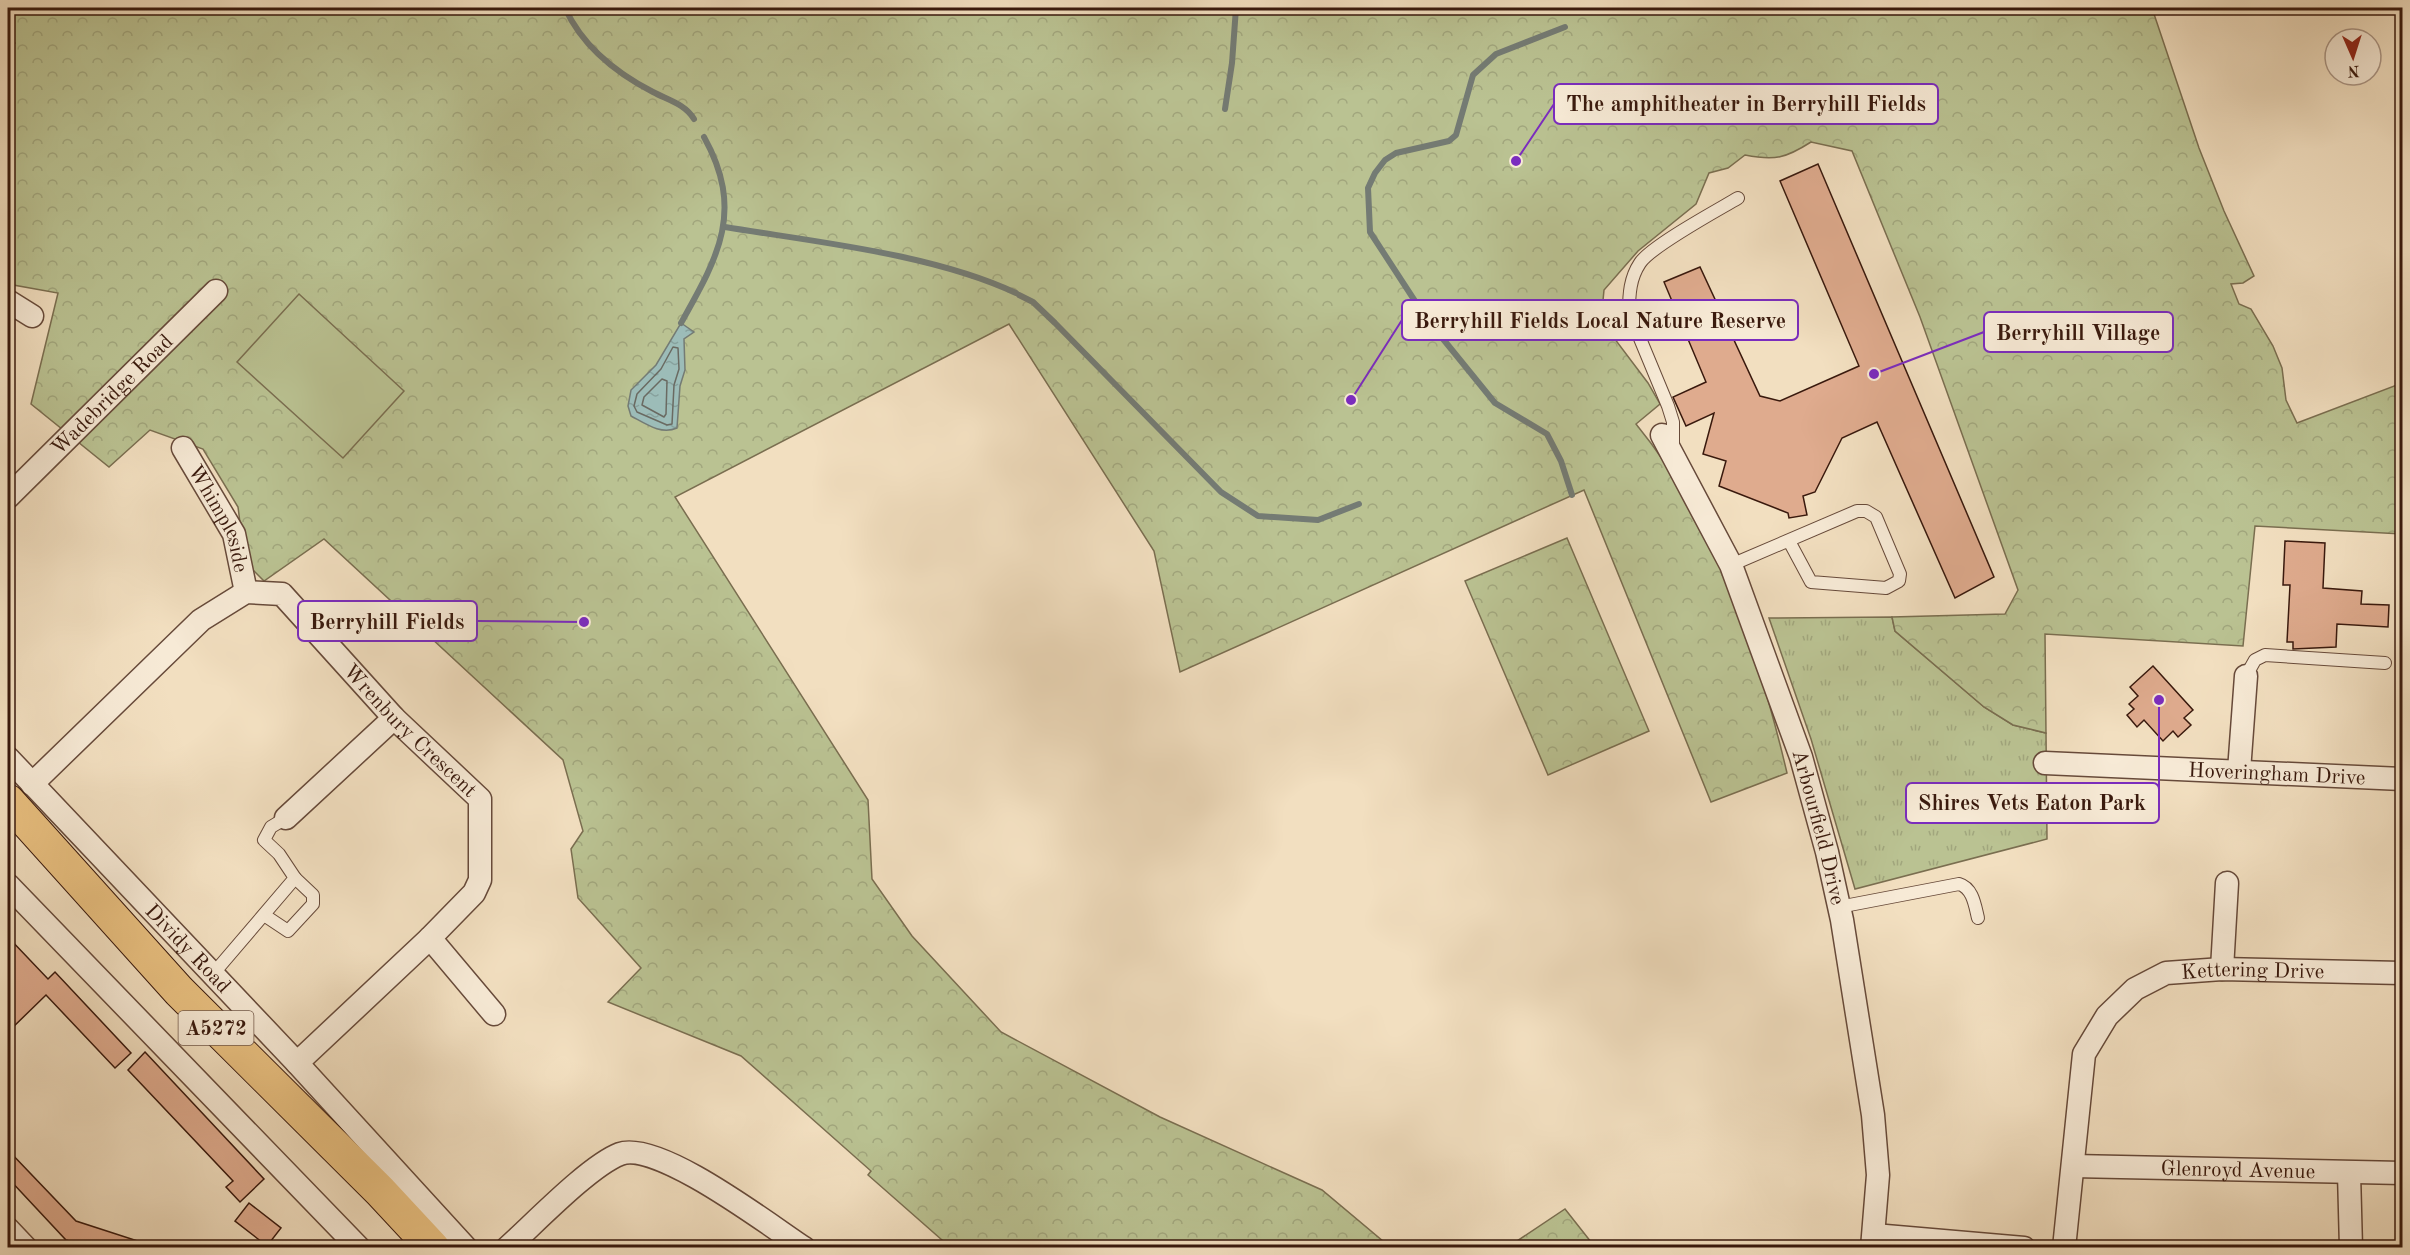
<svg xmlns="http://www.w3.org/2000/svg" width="2410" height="1255" font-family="'Old Standard TT',serif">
<defs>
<pattern id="grass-tufts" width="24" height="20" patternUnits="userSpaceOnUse" patternTransform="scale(1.5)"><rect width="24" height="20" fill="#bac292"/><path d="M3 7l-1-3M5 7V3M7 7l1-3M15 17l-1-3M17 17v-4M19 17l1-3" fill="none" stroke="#a1a67d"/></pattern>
<pattern id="forest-crowns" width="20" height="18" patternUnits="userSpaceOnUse" patternTransform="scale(1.5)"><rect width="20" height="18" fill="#bac292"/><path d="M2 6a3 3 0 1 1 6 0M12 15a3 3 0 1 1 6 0" fill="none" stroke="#a1a67d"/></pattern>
<pattern id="water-ripples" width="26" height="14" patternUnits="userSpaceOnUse" patternTransform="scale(1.5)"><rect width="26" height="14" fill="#9cbcb8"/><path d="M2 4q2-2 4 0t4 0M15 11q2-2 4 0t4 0" fill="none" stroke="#87a19d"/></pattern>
</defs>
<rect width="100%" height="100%" fill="#f2dfc0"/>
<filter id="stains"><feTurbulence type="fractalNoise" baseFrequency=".00333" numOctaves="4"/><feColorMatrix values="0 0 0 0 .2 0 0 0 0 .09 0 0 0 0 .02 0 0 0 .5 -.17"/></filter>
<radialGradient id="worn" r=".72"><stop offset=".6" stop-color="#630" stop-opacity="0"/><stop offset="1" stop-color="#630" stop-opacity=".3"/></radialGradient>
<path fill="url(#grass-tufts)" stroke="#7a6e50" stroke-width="1.5" d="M1892 617 1895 631 1984 707 2013 725 2046 733 2047 839 1855 889 1811 739 1769 618Z"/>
<g fill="url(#forest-crowns)" stroke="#7a6e50" stroke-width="1.5">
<path d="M8 8H2152L2199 148 2224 211 2254 276 2243 283 2231 284 2239 304 2251 309 2273 346 2282 368 2286 400 2297 423 2402 383V534L2255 526 2243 646 2045 634 2046 733 2013 725 1984 707 1895 631 1892 617 2005 614 2018 590 1920 317 1852 151 1811 142C1786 158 1775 161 1745 155L1728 168 1709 173 1696 204 1638 251 1604 290 1602 311 1611 334 1648 383 1660 404 1636 424C1715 520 1759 654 1787 773L1711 802 1584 490 1180 672 1154 551 1009 324 675 497 868 800 872 879 912 936 1001 1032 1160 1117 1322 1190 1390 1247H950L868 1175 871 1171 741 1056 608 1002 641 968 578 898 571 849 583 831 563 760 324 539 264 581 245 562 238 507 203 449 150 430 109 467 31 404 58 293 8 284V51L15 43 8 36Z"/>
<path d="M1567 538 1649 731 1548 775 1465 581Z"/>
<path d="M1565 1209 1595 1247H1508Z"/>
</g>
<path fill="#bac292" stroke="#7a6e50" stroke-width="1.5" d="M299 294 404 391 343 458 237 362Z"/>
<path fill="url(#water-ripples)" stroke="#747b74" stroke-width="1.5" d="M681 323 694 332 684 339 685 370 680 386 677 428C661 435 646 424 631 416L628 406 631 390 656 365Z"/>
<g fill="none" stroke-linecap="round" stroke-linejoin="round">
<g stroke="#6a6a62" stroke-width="1.5">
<path d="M673 347 678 348 679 369 674 385 672 424 667 425 637 412 634 406 637 394 661 369Z"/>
<path d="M662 379 667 381 666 414 664 417 642 405 644 397Z"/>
</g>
<g stroke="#747b74" stroke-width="6">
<path d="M565 8C582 45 616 73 653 92 668 100 685 104 694 119"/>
<path d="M1565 27 1496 54 1473 75 1456 135 1449 141 1396 153 1385 160 1375 173 1368 188 1370 232 1426 318 1495 403 1547 434 1561 461 1572 495"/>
<path d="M1225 109 1232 63 1236 8"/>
<path d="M725 227C816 242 933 254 1016 293"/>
<path d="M1019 295 1033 302 1055 323 1221 492 1258 516 1318 520 1359 504"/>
<path d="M681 323C718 257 745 211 704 137"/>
</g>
</g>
<g fill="#dfab8e" stroke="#39190d" stroke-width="1.5">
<path d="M1818 164 1994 577 1955 598 1877 422 1842 438 1815 492 1803 496 1807 515 1789 518 1788 513 1719 486 1726 461 1703 454 1714 413 1686 426 1673 397 1706 382 1664 282 1700 267 1760 396 1780 401 1859 366 1780 181Z"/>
<path d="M2285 541 2325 543 2323 588 2362 591 2361 604 2389 605 2388 627 2337 624 2336 647 2293 649V642H2287L2290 585H2283Z"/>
<path d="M2153 666 2193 710 2184 718 2191 725 2178 737 2173 731 2163 741 2144 720 2137 727 2127 715 2134 709 2129 704 2138 696 2130 687Z"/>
<path d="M8 937 48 979 55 972 131 1053 115 1068 46 995 8 1032Z"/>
<path d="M145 1052 264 1179 240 1202 226 1187 233 1181 128 1070Z"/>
<path d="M8 1150 76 1221 147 1244V1248H91L66 1240 8 1178Z"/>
<path d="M249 1203 281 1228 267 1246 235 1221Z"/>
</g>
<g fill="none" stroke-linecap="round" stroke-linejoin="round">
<g stroke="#674a3a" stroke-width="14">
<g id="lane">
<path d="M1673 448V422L1668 406 1629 312C1629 294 1630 278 1640 263 1651 246 1718 210 1738 198"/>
<path d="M1731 565 1857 511H1866L1876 517 1900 574 1899 581 1886 588 1811 582 1789 541"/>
<path d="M2246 676 2255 660 2265 655 2385 663"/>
<path d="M1839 907 1959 884C1973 888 1975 906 1978 918"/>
<path d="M264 915 288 931 313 904V895L295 878"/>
<path d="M213 974 295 878 279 854 264 840 271 827 286 818"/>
</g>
</g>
<g stroke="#674a3a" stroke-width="25">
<g id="street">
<path d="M8 301 32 316"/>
<path id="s1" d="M1662 435 1731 565 1801 757 1827 852 1842 920 1873 1115 1878 1175 1872 1248"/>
<path id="s2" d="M183 448 234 534 246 592"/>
<path id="s3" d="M8 497 216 291"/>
<path id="s4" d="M8 758 297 1063 466 1248"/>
<path id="s5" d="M2045 763 2402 779"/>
<path d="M2239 771 2246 676"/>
<path id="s6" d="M32 784 201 620 246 592 282 594 394 718 480 799V880L474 893 430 938 297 1063"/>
<path d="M286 818 394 718"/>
<path d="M8 885 359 1248"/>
<path d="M430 938 494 1014"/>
<path d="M2222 969 2227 883"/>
<path id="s7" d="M2073 1166 2402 1173"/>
<path d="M2349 1173 2351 1248"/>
<path d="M8 1229 26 1248"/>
<path d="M1874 1235 2024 1248"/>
<path d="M507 1248C534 1224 589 1166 620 1154 658 1140 769 1225 804 1248"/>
<path id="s8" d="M2064 1248 2084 1054 2107 1016 2135 989 2166 973 2222 969 2402 973"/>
</g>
</g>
<g stroke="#39190d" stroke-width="35">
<path id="primary" d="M8 801 179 991 380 1191 433 1248"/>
</g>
<use href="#lane" stroke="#f7ead6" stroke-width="12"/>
<use href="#street" stroke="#f7ead6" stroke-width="22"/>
<use href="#primary" stroke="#e9c080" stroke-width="33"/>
</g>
<g text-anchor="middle" stroke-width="4.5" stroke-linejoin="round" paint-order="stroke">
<rect fill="#f7ead6" stroke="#725849" stroke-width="1.5" x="178.5" y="1011" width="75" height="34" rx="4.5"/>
<g font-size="20" font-weight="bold" fill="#39190d">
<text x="216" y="1035">A5272</text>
</g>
<g font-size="21" fill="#39190d" stroke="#f7ead6">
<text dy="7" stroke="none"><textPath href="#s3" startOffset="146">Wadebridge Road</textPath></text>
<text dy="7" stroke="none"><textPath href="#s2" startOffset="80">Whimpleside</textPath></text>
<text dy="7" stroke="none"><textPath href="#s6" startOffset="512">Wrenbury Crescent</textPath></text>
<text dy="7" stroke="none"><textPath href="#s5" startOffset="232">Hoveringham Drive</textPath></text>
<text dy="7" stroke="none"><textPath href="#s1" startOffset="424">Arbourfield Drive</textPath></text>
<text dy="7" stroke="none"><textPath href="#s4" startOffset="262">Dividy Road</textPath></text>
<text dy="7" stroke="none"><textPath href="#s8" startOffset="400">Kettering Drive</textPath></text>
<text dy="7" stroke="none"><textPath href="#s7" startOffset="165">Glenroyd Avenue</textPath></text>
</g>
</g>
<path fill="none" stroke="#7b2cbf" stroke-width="2" d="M1516 161L1554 104M1351 400L1402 320M1874 374L1984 332M584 622L477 621M2159 700L2159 803"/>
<g fill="#7b2cbf" stroke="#f7ead6" stroke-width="2">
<circle cx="1516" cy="161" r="6"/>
<circle cx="1351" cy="400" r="6"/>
<circle cx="1874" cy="374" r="6"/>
<circle cx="584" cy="622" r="6"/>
<circle cx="2159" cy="700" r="6"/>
</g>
<g fill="#f7ead6" stroke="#7b2cbf" stroke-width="2">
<rect x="1554" y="84" width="384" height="40" rx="6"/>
<rect x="1402" y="300" width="396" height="40" rx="6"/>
<rect x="1984" y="312" width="189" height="40" rx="6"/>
<rect x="298" y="601" width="179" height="40" rx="6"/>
<rect x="1906" y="783" width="253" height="40" rx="6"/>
</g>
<g font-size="22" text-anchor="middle" font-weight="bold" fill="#39190d">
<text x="1746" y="111">The amphitheater in Berryhill Fields</text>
<text x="1600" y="328">Berryhill Fields Local Nature Reserve</text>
<text x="2078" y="340">Berryhill Village</text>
<text x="387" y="629">Berryhill Fields</text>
<text x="2032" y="810">Shires Vets Eaton Park</text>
</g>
<rect width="2410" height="1255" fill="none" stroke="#f2dfc0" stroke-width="30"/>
<rect x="9" y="9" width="2392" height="1237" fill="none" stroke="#39190d" stroke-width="3"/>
<rect x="15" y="15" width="2380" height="1225" fill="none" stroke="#39190d" stroke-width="1.5"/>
<g transform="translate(2353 57) rotate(177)"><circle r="28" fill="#f7ead6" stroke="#ab9686" stroke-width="1.5"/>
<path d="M0-4.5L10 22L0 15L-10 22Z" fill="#8f2418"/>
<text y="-9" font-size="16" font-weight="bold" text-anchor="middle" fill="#39190d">N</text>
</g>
<rect width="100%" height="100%" filter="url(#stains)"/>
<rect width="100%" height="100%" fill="url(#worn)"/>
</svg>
